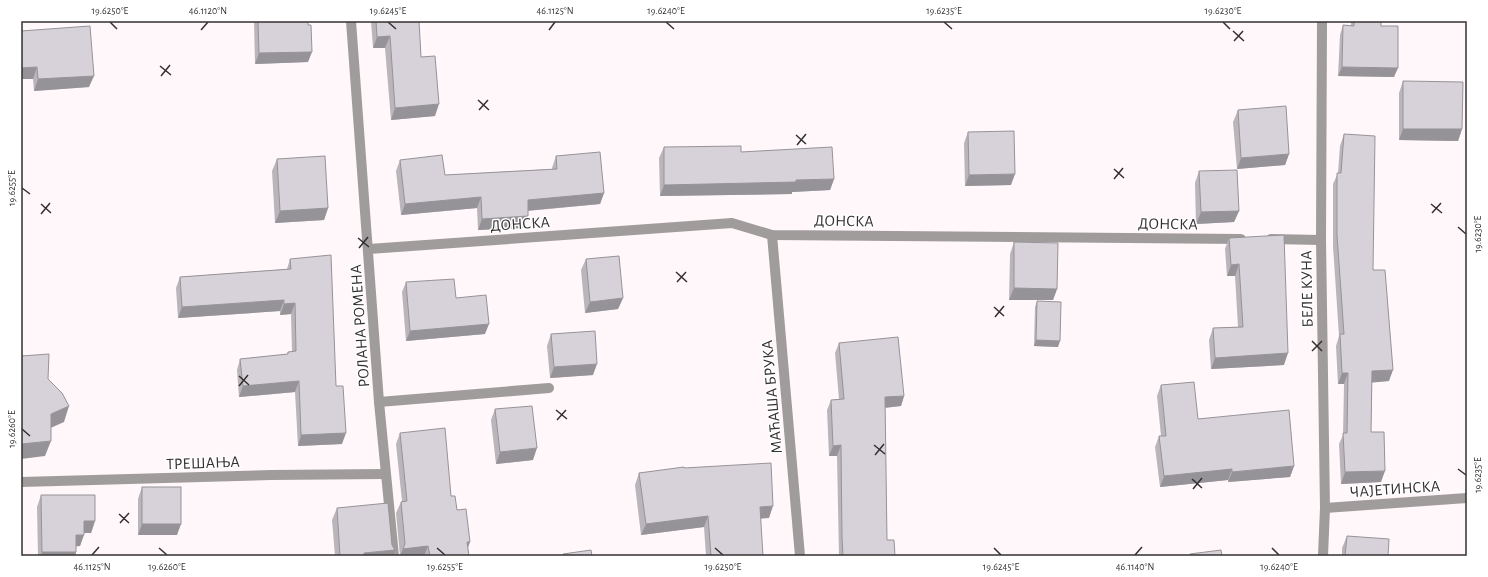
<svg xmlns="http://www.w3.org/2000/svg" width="1488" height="577" font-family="'Alegreya Sans',sans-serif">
<rect width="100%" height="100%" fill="#fff7fa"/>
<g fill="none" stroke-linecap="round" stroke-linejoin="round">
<path stroke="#a19c9c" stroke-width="10" d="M379 402 549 388"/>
<g stroke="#a19c9c" stroke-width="10">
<path d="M351 21 379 402 394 556"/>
<path d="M1322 21 1321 240 1325 508 1323 556"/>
<path d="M772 235 800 556"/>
<path d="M1271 239 1321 240"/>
<path d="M369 249 732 223 772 235 1241 239"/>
<path d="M21 482 271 475 385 474"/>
<path d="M1325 508 1467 498"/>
</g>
</g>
<g fill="#b9b5bb">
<path d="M254 21H308V62L255 64Z"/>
<path d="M371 21H419L421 57 435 116 391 120 385 48H373Z"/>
<path d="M1351 21H1381V26L1394 77 1338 76 1340 35 1343 25H1351Z"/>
<path d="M21 31 89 87 34 91 33 79H21Z"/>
<path d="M1403 81 1462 129 1458 141 1399 140V93Z"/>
<path d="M1238 110 1289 154 1285 165 1237 169 1233 122Z"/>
<path d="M968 132 1011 185 965 186 964 143Z"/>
<path d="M1344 134 1373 270 1389 381 1372 382 1371 432 1381 482 1341 484 1339 444 1343 435 1344 384H1338L1336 346 1339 336 1333 246V184L1338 173 1340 146Z"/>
<path d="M664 147 741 152 834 179 830 190 792 192V194L660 196 659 158Z"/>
<path d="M556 156 604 193 600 204 528 211V216L524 228 478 230 477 208 401 215 396 171 400 160 445 175 552 169V168Z"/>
<path d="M277 159 328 208 324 220 275 223 272 171Z"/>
<path d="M1199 171 1239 211 1234 222 1196 224 1195 183Z"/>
<path d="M1229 238 1284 365 1211 369 1209 340 1213 328 1238 327 1235 276H1227L1225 249Z"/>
<path d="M1014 242 1057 289 1053 300H1009L1010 254Z"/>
<path d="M290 259 336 386 342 444 298 446 295 392 239 397 237 370 240 359 287 354 288 352H292L291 314 280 315V311L178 318 176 288 180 277 287 269Z"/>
<path d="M586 259 623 298 618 309 585 313 581 270Z"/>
<path d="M406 282 456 298 485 334 406 341 402 292Z"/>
<path d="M1037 301 1058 347 1034 346 1035 307Z"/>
<path d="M551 334 593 375 550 378 547 346Z"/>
<path d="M839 343 904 396 901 406 885 408 887 540 895 556H839L837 456H829L827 410 831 400 839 399 835 353Z"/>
<path d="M1161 385 1198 419 1294 466 1290 477 1228 482V480L1160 487 1155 447 1159 436H1161L1157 396Z"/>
<path d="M495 409 533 460 496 464 491 420Z"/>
<path d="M400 433 451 496 457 510 468 548 469 556H400L396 513 401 502 402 501 396 444Z"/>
<path d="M684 468 769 518H760L763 556H706L704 527 641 535 635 485 639 473Z"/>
<path d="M142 487 177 535H138V499Z"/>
<path d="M41 495 95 521 91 533H84L80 546H76V552L75 556H38L37 507Z"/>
<path d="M337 508 393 556H335L332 520Z"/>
<path d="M1347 536 1388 556H1342V548Z"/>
</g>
<g fill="#969398">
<path d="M390 36 385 48H373L377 37Z"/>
<path d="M312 52 308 62 255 64 259 53Z"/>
<path d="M37 67 33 79H21V68Z"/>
<path d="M1342 67 1398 68 1394 77 1338 76Z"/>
<path d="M94 76 89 87 34 91 38 79Z"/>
<path d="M439 104 435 116 391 120 395 108Z"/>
<path d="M1403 129H1462L1458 141 1399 140Z"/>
<path d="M1289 154 1285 165 1237 169 1241 158Z"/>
<path d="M1015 174 1011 185 965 186 969 175Z"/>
<path d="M834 179 830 190 792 192V194L660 196 664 185 796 180Z"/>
<path d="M604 193 600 204 523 211 528 200Z"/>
<path d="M481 197 477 208 401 215 405 204Z"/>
<path d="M328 208 324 220 275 223 280 211Z"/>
<path d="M1239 211 1234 222 1196 224 1201 212Z"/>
<path d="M528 216 524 228 478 230 482 219Z"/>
<path d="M1239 264 1235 276H1227L1231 265Z"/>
<path d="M1014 288 1057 289 1053 300H1009Z"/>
<path d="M623 298 618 309 585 313 590 302Z"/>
<path d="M284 300 280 311 178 318 182 307Z"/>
<path d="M295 303 291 314 280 315 284 304Z"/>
<path d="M489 324 485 334 406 341 410 331Z"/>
<path d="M1036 340 1060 341 1058 347 1034 346Z"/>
<path d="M1288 353 1284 365 1211 369 1215 358Z"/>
<path d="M597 364 593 375 550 378 554 367Z"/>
<path d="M1393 370 1389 381 1368 383 1372 371Z"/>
<path d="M1342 373H1348L1344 384H1338Z"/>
<path d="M299 381 295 392 239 397 243 386Z"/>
<path d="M904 396 901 406 881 408 885 397Z"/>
<path d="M69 406 64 422 46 430 51 414Z"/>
<path d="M346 433 342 444 298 446 301 435Z"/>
<path d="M51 441 45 456 21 459V444Z"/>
<path d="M841 445 837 456H829L833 446Z"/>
<path d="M537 448 533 460 496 464 500 452Z"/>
<path d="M1294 466 1290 477 1228 482 1232 472Z"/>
<path d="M1232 469 1228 480 1160 487 1164 476Z"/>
<path d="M1385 471 1381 482 1341 484 1345 472Z"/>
<path d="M773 506 769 518 756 519 760 507Z"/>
<path d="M708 516 704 527 641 535 646 524Z"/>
<path d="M84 521H95L91 533H80Z"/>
<path d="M142 524H181L177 535H138Z"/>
<path d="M76 535H84L80 546 72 547Z"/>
<path d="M467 542H470L466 553Z"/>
<path d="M428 546 424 556H400L403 549Z"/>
<path d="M395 550 393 556H363L364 553Z"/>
<path d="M42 552H76L75 556H41Z"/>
</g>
<g fill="#d7d2d9" stroke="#969398">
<path d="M258 21H308V25H311L312 52 259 53Z"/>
<path d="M376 21H419L421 57 435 56 439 104 395 108 390 36 377 37Z"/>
<path d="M1354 21H1381V26H1398V68L1342 67 1343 25 1354 26Z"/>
<path d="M90 26 94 76 38 79 37 67 21 68V31Z"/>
<path d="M1403 81 1463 82 1462 129H1403Z"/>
<path d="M1286 106 1289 154 1241 158 1238 110Z"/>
<path d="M1014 131 1015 174 969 175 968 132Z"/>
<path d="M1344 134 1375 136 1373 270H1385L1393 370 1372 371 1371 432H1384L1385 471 1345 472 1343 433H1347L1348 373H1342L1340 334H1344L1337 235V173H1341Z"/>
<path d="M741 146V152L832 147 834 179 796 180V182L664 185V147Z"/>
<path d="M600 152 604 193 528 200V216L482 219 481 197 405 204 400 160 442 155 445 175 557 169 556 156Z"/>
<path d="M325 156 328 208 280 211 277 159Z"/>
<path d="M1237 170 1239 211 1201 212 1199 171Z"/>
<path d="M1284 235 1288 353 1215 358 1213 328 1243 327 1239 264 1231 265 1229 238Z"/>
<path d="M1014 242 1058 243 1057 289 1014 288Z"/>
<path d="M331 255 336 386H343L346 433 301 435 299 381 243 386 240 359 288 354V352L296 351 295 303 284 304V300L182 307 180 277 291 269 290 259Z"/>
<path d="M619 256 623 298 590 302 586 259Z"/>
<path d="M454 279 456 298 486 295 489 324 410 331 406 282Z"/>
<path d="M1037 301 1061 302 1060 341 1036 340Z"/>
<path d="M595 331 597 364 554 367 551 334Z"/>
<path d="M898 337 904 396 885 397 887 540H894L895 556H843L842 537 841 445 833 446 831 400 844 399 839 343Z"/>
<path d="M49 354 48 379 62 393 69 406 51 414V441L21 444V356Z"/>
<path d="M1194 382 1198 419 1289 410 1294 466 1232 472V469L1164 476 1159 436H1166L1161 385Z"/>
<path d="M532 406 537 448 500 452 495 409Z"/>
<path d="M445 428 451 496H455L457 510 466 509 470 542H467L469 556H430L428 546 403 549 405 544 401 502 407 501 400 433Z"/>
<path d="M771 463 773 506 760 507 763 556H711L708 516 646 524 639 473 684 467V468Z"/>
<rect x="142" y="487" width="39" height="37"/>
<path d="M41 495H95V521H84V535H76V552H42Z"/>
<path d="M388 503 392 545 395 550 364 553V556H340L337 508Z"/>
<path d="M1347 536 1389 539 1388 556H1345Z"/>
<path d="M591 550 592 556H563V554Z"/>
<path d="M1221 550 1222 556H1191L1190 554Z"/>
</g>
<path fill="none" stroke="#333031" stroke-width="1.5" d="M110 22 117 29M388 22 396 29M666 22 674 29M944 22 952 29M1223 22 1230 29M201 30 208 22M549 30 555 22M1233 31 1244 41M1234 41 1243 31M160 66 171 75M161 76 170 65M478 100 489 110M479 110 488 100M796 135 806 144M797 145 806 134M1114 169 1124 178M1114 179 1123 168M22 188 30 194M41 204 51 213M1431 204 1442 213M1432 213 1441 203M41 214 50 203M1458 227 1466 234M358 238 369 247M359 248 368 237M676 272 687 282M677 282 686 272M994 307 1004 316M995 317 1004 306M1312 341 1322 351M1312 351 1322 341M239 376 249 385M239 386 248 375M556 410 567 419M557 420 566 410M22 429 30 436M874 445 885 454M875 455 884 444M1458 469 1466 475M1192 479 1202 488M1193 489 1202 478M119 514 129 523M120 523 129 513M159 548 167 555M437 548 445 555M715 548 723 555M994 548 1001 555M1272 548 1279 555M92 555 99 547M1135 555 1142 547"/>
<g text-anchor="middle" stroke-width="3" stroke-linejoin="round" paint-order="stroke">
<g font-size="16" fill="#333031" stroke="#fff">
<text transform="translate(844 220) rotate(1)" y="6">ДОНСКА</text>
<text transform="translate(520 223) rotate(-4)" y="6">ДОНСКА</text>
<text transform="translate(1168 223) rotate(1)" y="6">ДОНСКА</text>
<text transform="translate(1306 289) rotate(-91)" y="6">БЕЛЕ КУНА</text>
<text transform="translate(359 326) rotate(-94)" y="6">РОЛАНА РОМЕНА</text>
<text transform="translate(771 397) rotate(-95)" y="6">МАЋАША БРУКА</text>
<text transform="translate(203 462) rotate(-2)" y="6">ТРЕШАЊА</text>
<text transform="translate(1395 488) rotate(-4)" y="6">ЧАЈЕТИНСКА</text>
</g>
</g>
<rect width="1488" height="577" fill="none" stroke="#ffffff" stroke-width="44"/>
<rect x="22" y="22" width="1444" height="533" fill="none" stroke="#333031" stroke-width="1.5"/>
<g font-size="10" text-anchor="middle" fill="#333031">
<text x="110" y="14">19.6250°E</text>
<text x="208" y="14">46.1120°N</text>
<text x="388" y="14">19.6245°E</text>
<text x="555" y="14">46.1125°N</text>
<text x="666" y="14">19.6240°E</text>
<text x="944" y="14">19.6235°E</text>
<text x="1223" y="14">19.6230°E</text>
<text transform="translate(11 188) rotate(-90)" y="4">19.6255°E</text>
<text transform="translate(1477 234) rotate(-90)" y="4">19.6230°E</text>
<text transform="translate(11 429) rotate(-90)" y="4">19.6260°E</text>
<text transform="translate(1477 475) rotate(-90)" y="4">19.6235°E</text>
<text x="92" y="570">46.1125°N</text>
<text x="167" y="570">19.6260°E</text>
<text x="445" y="570">19.6255°E</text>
<text x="723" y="570">19.6250°E</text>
<text x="1001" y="570">19.6245°E</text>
<text x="1135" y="570">46.1140°N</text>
<text x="1279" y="570">19.6240°E</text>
</g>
</svg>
